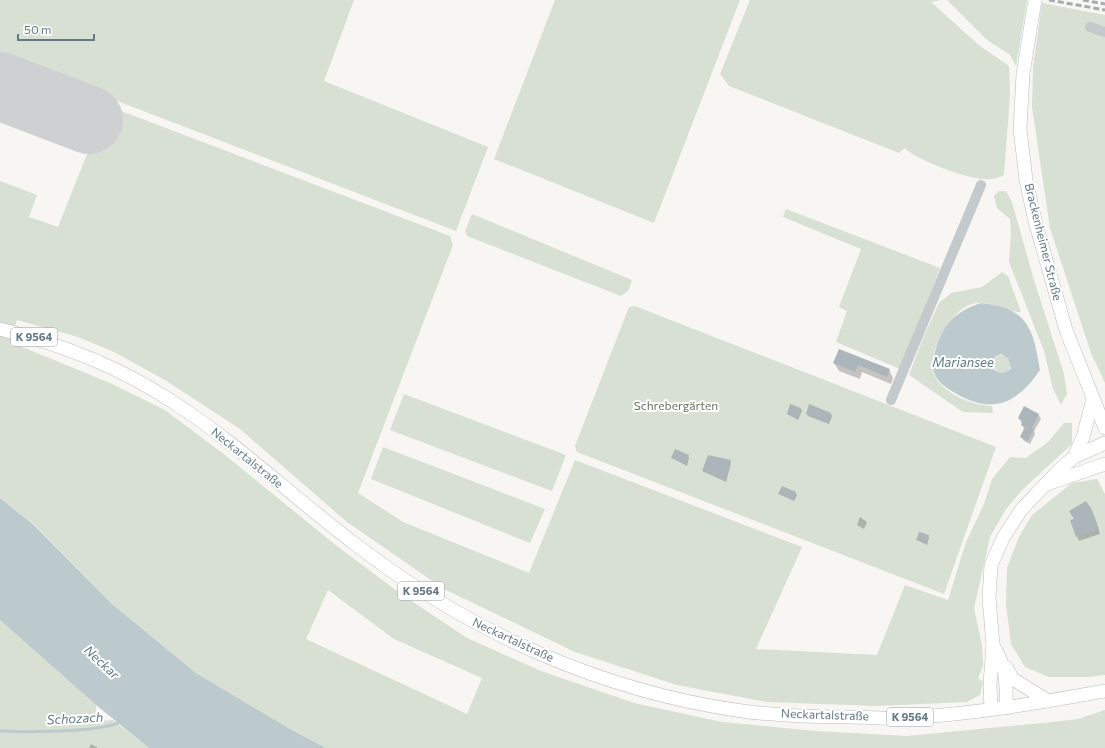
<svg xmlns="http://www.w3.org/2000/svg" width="1105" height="748" font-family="Commissioner,sans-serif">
<rect width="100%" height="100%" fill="#f7f6f3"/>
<g fill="#d8dfd3" fill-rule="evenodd">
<path d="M0 0H354L324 81 488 147 456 231 0 56Z"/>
<path d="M555 0H740L654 223 494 159Z"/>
<path d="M750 0H941L931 2 980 46 1009 66 1010 95 1004 175C997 179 991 180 983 179 968 179 914 159 905 148L899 153 729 86 720 74Z"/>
<path d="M947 0H1027L1016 66 1010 55 987 40Z"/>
<path d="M1042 3 1105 15V383L1091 353 1050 228 1032 107 1033 67Z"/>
<path d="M0 65 450 236 453 245 358 493 403 522 529 573 575 460 802 547 756 649 877 655 905 585 948 600 966 542 984 504 992 479 1010 457 1026 458 1048 442 1064 423H1072V444L1022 490 1006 509 990 537 974 608 982 645 983 666 978 678 983 682 980 695 967 702 876 706 767 702 677 685 575 652 444 589 347 522 240 429 165 380 114 352 78 337 17 320 10 342 110 383 165 410 225 455 333 543 401 594 467 638 541 671 634 703 722 722 815 731 907 736 1052 722 1078 719 1105 710V748H326L290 729 196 673 112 604 35 525 0 498V181L37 195 29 217 58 227 91 144 0 107ZM328 590 394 639 482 678 467 714 306 639Z"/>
<path d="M999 191H1006L1012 202 1034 280 1064 374 1067 394 1061 405 1053 389 1044 351 1009 262 1011 232 1010 219 997 208 994 196Z"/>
<path d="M786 209 940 268 900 369 836 342 847 311 839 307 861 249 783 217Z"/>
<path d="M472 214 632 280 628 291 621 296 467 236 465 231Z"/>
<path d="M1002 272 1008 276 1021 312C1005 312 993 301 976 303 953 306 929 348 933 370 937 392 973 406 992 406L993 413 963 412 909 375 923 338 939 303 951 293 982 287Z"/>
<path d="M635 306 996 447 944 594 577 452 575 446 629 307Z"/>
<circle cx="1002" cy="364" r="9"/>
<path d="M404 394 566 455 552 491 390 430Z"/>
<path d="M383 447 545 509 530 543 371 479Z"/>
<path d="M1097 479 1105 494V675L1088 677H1049L1025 667 1011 644 1006 604 1007 568 1019 537 1032 515 1072 483Z"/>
<path d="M0 620 96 705 95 721 113 720 149 748H0Z"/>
</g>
<g fill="#bccacd" fill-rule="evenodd">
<path d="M981 303C1028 308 1033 328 1040 370 1017 404 992 415 955 393 946 388 937 382 934 372 931 365 934 356 936 348 944 323 956 311 981 303ZM1001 354 1008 358 1011 368C1005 374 1001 374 994 370L992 364 995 357Z"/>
<path d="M0 498 34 525 112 604 196 673 290 729 326 748H149L96 705 0 620Z"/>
</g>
<g fill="#0003">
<path d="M839 351 889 370 893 378 891 384 862 372 860 379 839 371 834 363Z"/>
<path d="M801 409 802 411 798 420 788 414Z"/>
<path d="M807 414H831L832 416 829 424 808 416Z"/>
<path d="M1038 414 1041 419 1034 431 1035 434 1030 444 1024 441 1021 437 1024 429 1019 418Z"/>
<path d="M688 456 689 458 687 466 672 458Z"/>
<path d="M730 461 731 463 726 482 703 471Z"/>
<path d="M795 493 797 495 794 501 780 494Z"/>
<path d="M1094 516 1100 534 1079 541 1077 536 1075 519Z"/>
<path d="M860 517 867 522 864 529 857 525Z"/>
<path d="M928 536 929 538 927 545 917 540Z"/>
<path d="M91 744 98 748H89Z"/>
</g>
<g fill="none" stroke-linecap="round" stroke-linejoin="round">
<path stroke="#bccacd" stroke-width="3" d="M0 731C22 732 105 733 121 721"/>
<path stroke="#ced1d2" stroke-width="68" d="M0 86 89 120"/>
</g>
<g fill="#acb6ba">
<path d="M839 349 890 369 887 377 858 365 855 372 833 363Z"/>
<path d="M790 404 801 408 797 419 787 414Z"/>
<path d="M809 404 831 413 828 423 806 414Z"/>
<path d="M1024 406 1039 414 1032 428 1034 429 1028 441 1020 437 1025 427 1021 425 1023 421 1018 418Z"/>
<path d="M675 449 689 455 686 464 671 458Z"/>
<path d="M708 455 731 460 725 481 702 471Z"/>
<path d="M782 486 796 492 793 500 778 494Z"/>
<path d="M1086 501 1092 510 1099 529 1076 537 1070 520 1074 519 1069 511Z"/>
<path d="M919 532 929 535 926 543 916 540Z"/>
</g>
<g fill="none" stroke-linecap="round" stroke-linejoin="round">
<g stroke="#b7bcbf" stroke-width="14">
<g id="major">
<path d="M1035 0 1023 74 1020 129 1026 180 1035 221 1066 330 1105 428"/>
<path d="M0 329C61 344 120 367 173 402 238 444 294 498 355 544 468 631 600 691 742 711 778 716 815 717 851 717 869 717 888 719 906 718 973 714 1039 703 1105 691"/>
<path d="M1074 457 1083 437 1093 399"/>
<path d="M1047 484 1105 464"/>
<path d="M993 645C1006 666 1007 683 1006 708"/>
<path d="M1006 667 1013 679 1048 701"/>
<path d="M991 709 990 684 993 645 989 598 991 565 1003 538 1021 510 1059 470 1074 457 1105 443"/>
</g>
</g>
<g stroke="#c4c9cb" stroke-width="10">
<path d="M1090 27 1105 32"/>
<path d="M891 400 981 185"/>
</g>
<use href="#major" stroke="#fff" stroke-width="13"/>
<g stroke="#a4acb0" stroke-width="3" stroke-dasharray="6 3" stroke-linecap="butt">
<path d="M1049 0 1105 10"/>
<path d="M1083 0 1105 4"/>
</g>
</g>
<g text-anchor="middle" stroke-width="4" stroke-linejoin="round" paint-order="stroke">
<g fill="#fff" stroke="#92a1aa" stroke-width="1">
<rect x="11" y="328" width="46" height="18" rx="3"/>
<rect x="398" y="582" width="46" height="18" rx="3"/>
<rect x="887" y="708" width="46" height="18" rx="3"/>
</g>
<g font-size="11" font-weight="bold" fill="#637986">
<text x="34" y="341">K 9564</text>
<text x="421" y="595">K 9564</text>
<text x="910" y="721">K 9564</text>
</g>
<g font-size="12" fill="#637986" stroke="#fff">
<text transform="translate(1043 242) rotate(76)" y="4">Brackenheimer Straße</text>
<text transform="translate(247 458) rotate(39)" y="4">Neckartalstraße</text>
<text transform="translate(513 640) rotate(25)" y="4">Neckartalstraße</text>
<text transform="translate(825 715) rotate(2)" y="4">Neckartalstraße</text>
</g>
<g font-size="12" fill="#65785e" stroke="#fff">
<text x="676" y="410">Schrebergärten</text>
</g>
<g font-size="13" font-style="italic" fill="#5f7b83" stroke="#fff">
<text x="963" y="367">Mariansee</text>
<text transform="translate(102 662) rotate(43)" y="5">Neckar</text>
<text transform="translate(75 718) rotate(-3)" y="5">Schozach</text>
</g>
</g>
<path d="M18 34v6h76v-6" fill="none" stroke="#637986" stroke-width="2"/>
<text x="24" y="34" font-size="12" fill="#637986" stroke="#ffffff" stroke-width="3" paint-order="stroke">50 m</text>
</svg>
